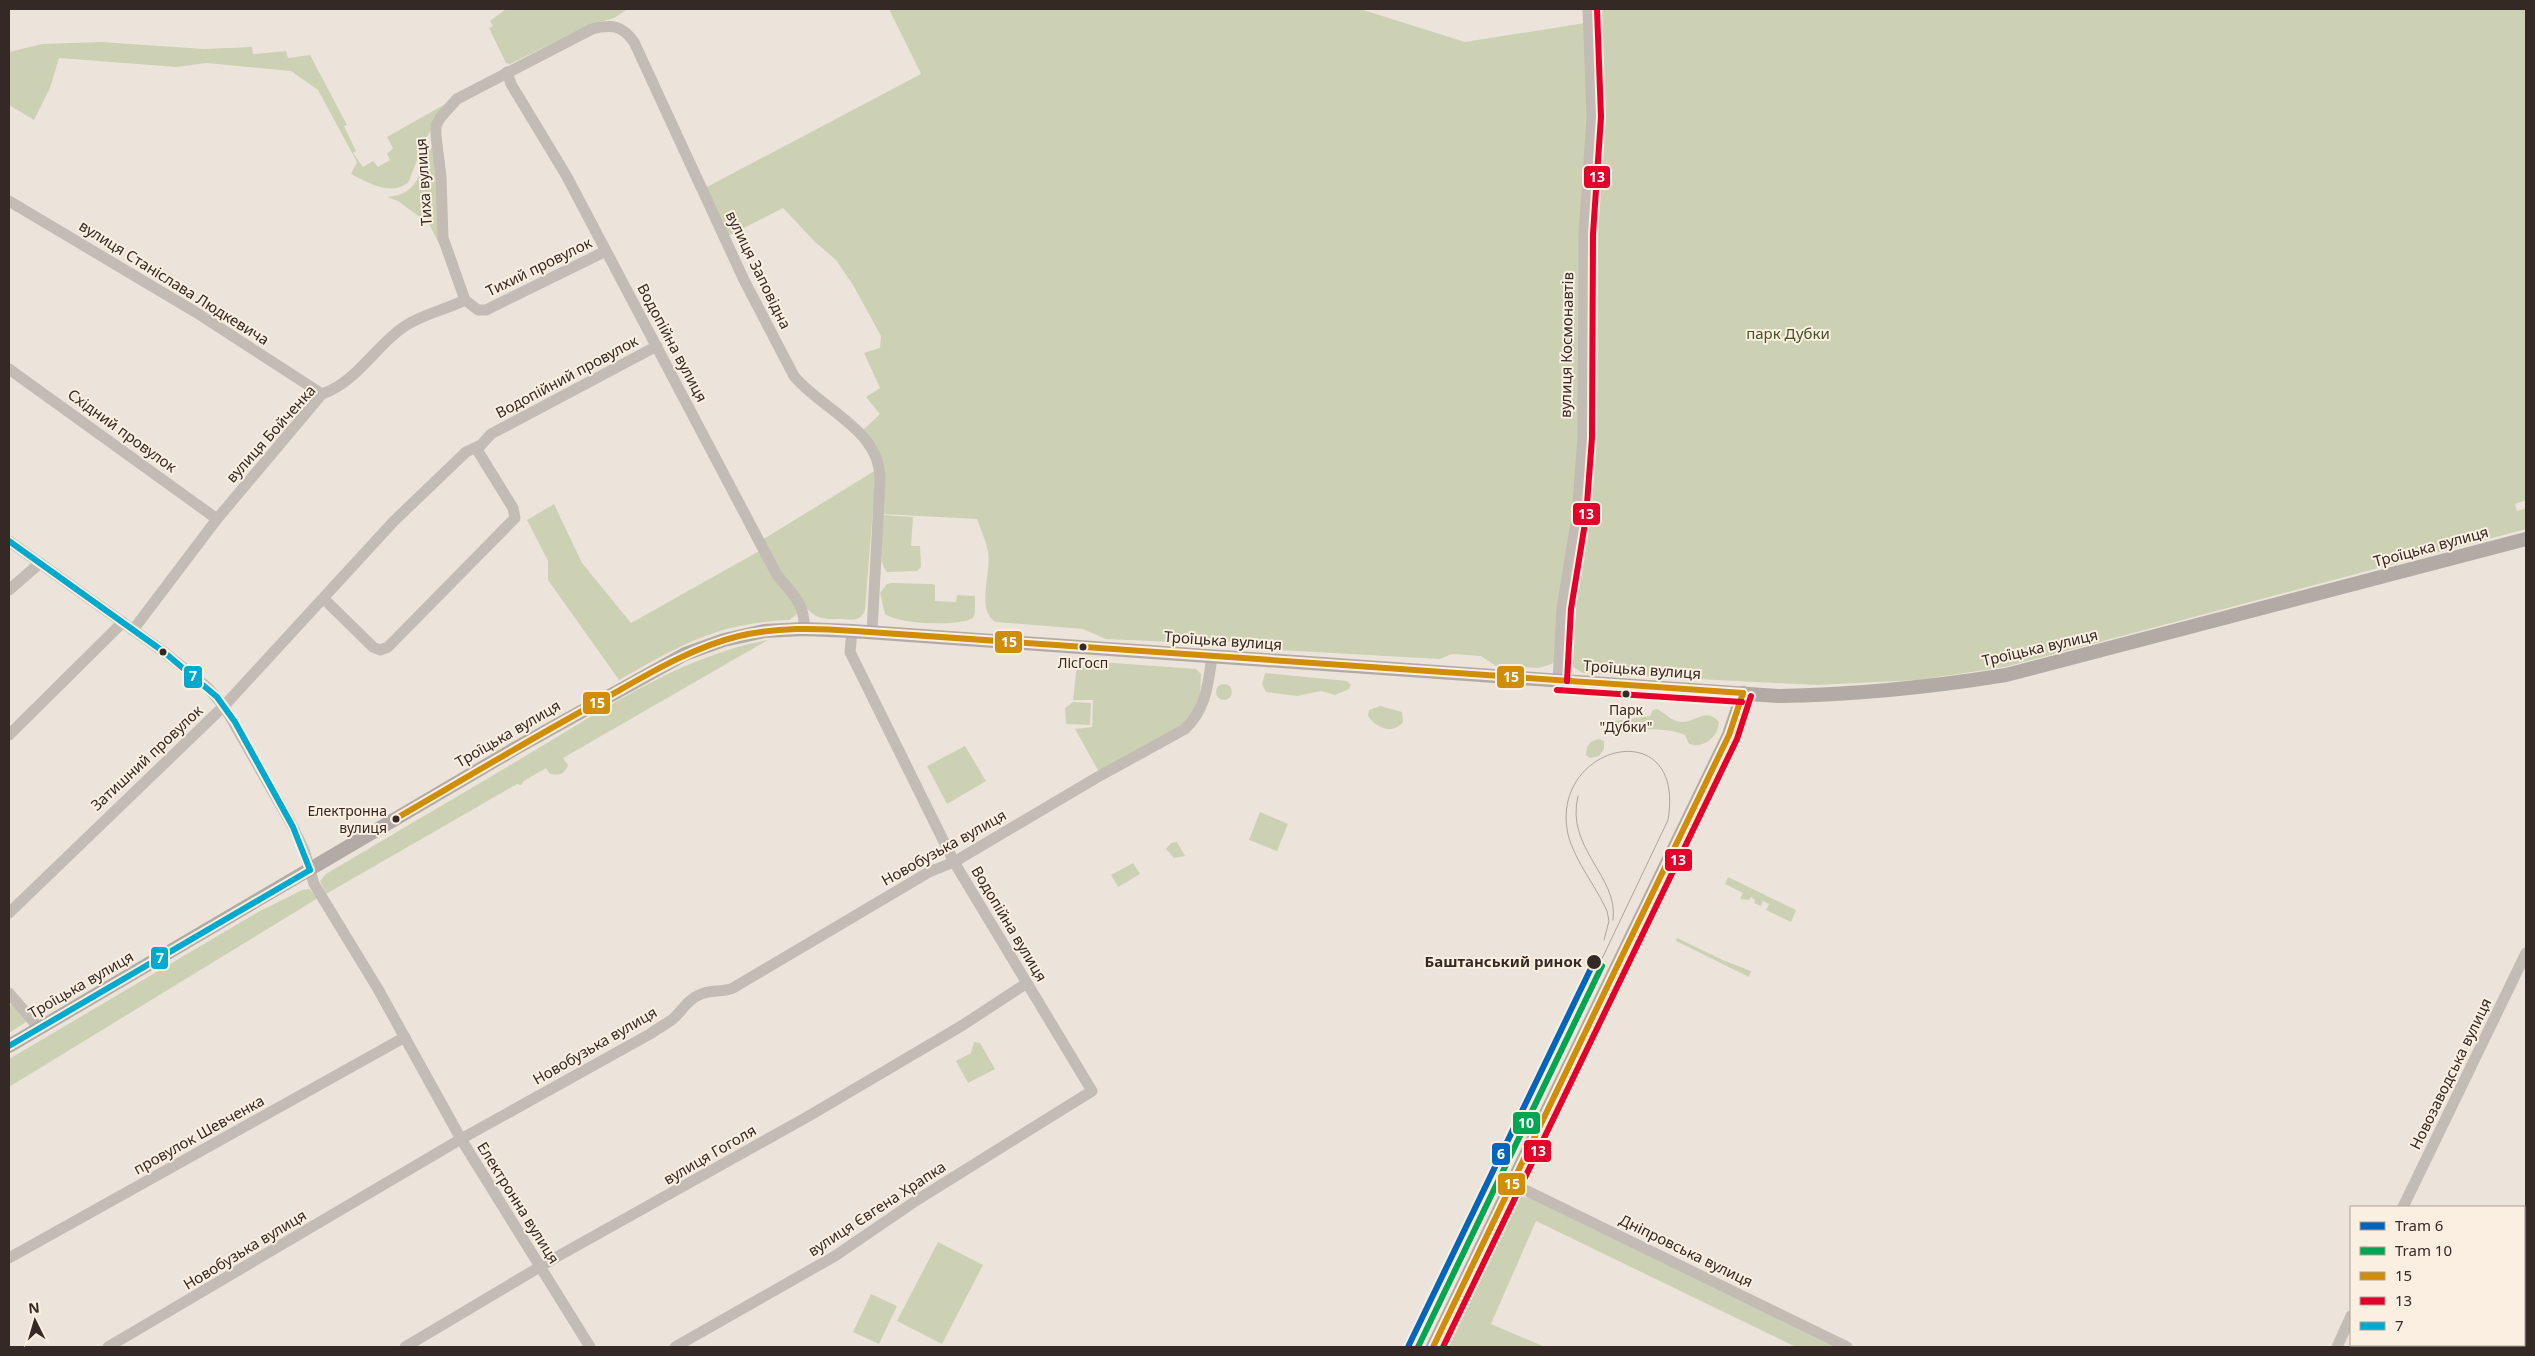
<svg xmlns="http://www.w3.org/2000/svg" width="2535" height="1356" font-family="'Noto Sans',sans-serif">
<rect width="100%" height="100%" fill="#ece4db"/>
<g fill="#ccd1b4">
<path d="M506 9H628L614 18 589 25 510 64 506 63 489 28 493 26 490 21Z"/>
<path d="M889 9H1360L1465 42 1585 23 1592 9H2526V500L2515 504 2517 511 2526 508V529L2005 667 1918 680 1816 685 1583 673 1568 664 1565 645 1552 664 1538 668 1496 666 1481 656 1452 654 1440 659 1241 648 1228 641 1195 638 1173 642 1106 639 1083 629 996 622C975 611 992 572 988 552 986 541 981 530 977 519L882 514 884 480 862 431 880 414 866 397 880 388 864 353 880 348 881 336 853 285 836 260 815 242 783 208 728 236 705 188 921 74Z"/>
<path d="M101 42 204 49 252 47 253 54 286 51 288 58 310 55 347 125 344 126 356 151 353 153 363 167 373 161 378 167 390 160 387 154 393 148 387 137 447 103 425 140 408 183C389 196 369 183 351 174L357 162 318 90 291 71 206 63 177 67 59 58 50 88 34 120 9 105V52L42 44Z"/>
<path d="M432 146 447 259 429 224 398 201 387 197C422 194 418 169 432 146Z"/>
<path d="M876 470 865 610C861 621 854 620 843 619 835 619 824 620 816 616 797 605 774 560 762 540Z"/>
<path d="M554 504 582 563 631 623 761 550 798 611 796 615 789 620C716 623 681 645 619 680L548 580V561L527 520Z"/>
<path d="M883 515 913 517 911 546H920L921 567 917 571 887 572C876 558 883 531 883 515Z"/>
<path d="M892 583 932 584 935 585V601L956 602 957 595 975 596V613L973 618C958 627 898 624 885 614L880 593 887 584Z"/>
<path d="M768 640 563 758 568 765C565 774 559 776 550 774L546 768 524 781 521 785 517 784 326 894 320 881 326 874C396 832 467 791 537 749 609 706 684 655 768 640Z"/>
<path d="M1100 662 1196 669 1201 674 1200 699 1186 723 1099 772 1075 729 1092 727 1093 700H1073L1077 665 1088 666Z"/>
<path d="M1265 673 1347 681 1351 685 1349 689 1335 695 1321 691 1297 696 1266 692 1262 684Z"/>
<circle cx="1224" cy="692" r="8"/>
<path d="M1073 702 1091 703 1090 725 1066 724 1065 708Z"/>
<path d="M1380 706 1402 712 1403 722C1393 735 1376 728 1368 716L1369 710Z"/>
<path d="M1657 709C1665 713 1672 722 1682 722 1697 722 1706 707 1719 722 1718 737 1704 749 1689 744L1685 735C1670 728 1635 727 1620 734L1614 728 1615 721 1650 716 1653 710Z"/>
<path d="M1599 739 1604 741V749L1599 756 1590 758 1586 755C1586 745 1590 741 1599 739Z"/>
<path d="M965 746 986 781 947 804 927 766Z"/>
<path d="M1260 812 1288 824 1277 851 1249 840Z"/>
<path d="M1177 842 1185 856 1174 858 1166 849 1171 843Z"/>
<path d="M1133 863 1140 874 1118 887 1111 875Z"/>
<path d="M1728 877 1796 910 1791 922 1766 910 1769 904 1763 901 1761 906 1754 903 1755 900 1751 897 1749 900 1740 899 1743 893 1725 884Z"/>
<path d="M309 889 318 898 9 1087V1059L260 911 302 890Z"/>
<path d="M1677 938 1725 961 1751 971 1749 977 1676 941Z"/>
<path d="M14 1003 26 1018V1022L9 1033V1006Z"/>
<path d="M974 1042 980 1043 995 1069 968 1083 956 1061 971 1053Z"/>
<path d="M1522 1197 1530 1198 1834 1347H1796L1536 1221 1491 1324 1545 1347H1443L1513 1203Z"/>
<path d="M938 1242 983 1265 942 1344 897 1321Z"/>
<path d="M871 1294 897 1306 879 1344 853 1332Z"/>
</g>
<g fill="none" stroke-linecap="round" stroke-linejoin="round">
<g stroke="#c3bcb5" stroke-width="11">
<path d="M507 72 511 84 566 175 777 575C791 592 806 605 804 629"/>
<path d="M9 201 197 313 322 394"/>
<path d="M606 251 486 310H478L465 300 443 238 441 177 436 136V126L440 118 457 99 592 29C611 24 622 25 634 42L744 280 794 376C822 410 881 430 880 480L872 632"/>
<path d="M9 369 217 519"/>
<path d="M9 541 164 652 207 687 224 706 293 827 304 850 314 884 378 989 461 1139 590 1347"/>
<path d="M9 590 40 563"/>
<path d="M324 599 373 647 380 650 388 647 515 518 513 508 476 448"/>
<path d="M133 630 217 519 322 394C357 382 375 346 405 326 423 314 445 310 465 300"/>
<path d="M1558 681 1562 608 1577 516 1583 437 1584 234 1592 117 1588 9"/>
<path d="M9 735 123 622"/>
<path d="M9 913 224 706 394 521 466 452 481 445 491 434 657 346"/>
<path d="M9 993 39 1028"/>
<path d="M1511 1183 1847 1347"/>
<path d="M2403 1207 2526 953"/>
<path d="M9 1258 405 1037"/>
<path d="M108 1347 461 1139 650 1034C657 1029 666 1024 673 1019 682 1011 687 1000 699 995 710 989 722 993 733 988L929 872 954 862 1096 778 1185 729C1206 709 1208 685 1212 657"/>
<path d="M405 1347 553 1259 807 1117 963 1025 1027 983"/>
<path d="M675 1347 835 1256 917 1200 1092 1091 954 862 850 652 852 631"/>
<path d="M2337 1347 2351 1316"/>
</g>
<g stroke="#b2aaa4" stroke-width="14">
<path d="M9 1046 516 748 685 654 724 640 764 631 804 629 852 631 1778 696C1854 695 1931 687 2006 675L2526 539"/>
<path d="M1433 1347 1729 735 1743 693"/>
</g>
<g stroke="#aca49f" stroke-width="1">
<path d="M1578 796C1565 849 1619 876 1613 920"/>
<path d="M1599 965 1668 820C1686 713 1554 743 1567 829 1571 856 1596 886 1607 911L1609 921 1604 940"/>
</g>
<g stroke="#faefe1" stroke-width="10">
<g id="bus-1">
<path d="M395 819C464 779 532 738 602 700 645 676 690 648 739 636 777 627 816 628 855 631L1743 693"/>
<path d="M1433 1347 1729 735 1743 693"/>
</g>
</g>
<g stroke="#faefe1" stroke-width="10">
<g id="bus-2">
<path d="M1567 681 1571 609 1586 517 1592 438 1593 234 1601 117 1597 9"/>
<path d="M1557 690 1742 702"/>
<path d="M1443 1347 1737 739 1751 696"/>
</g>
</g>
<g stroke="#faefe1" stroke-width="10">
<g id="bus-3">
<path d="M9 541 164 652 217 697 235 722 293 827 310 870"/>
<path d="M9 1046 310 870"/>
</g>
</g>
<use href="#bus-1" stroke="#d08d07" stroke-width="6"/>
<use href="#bus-2" stroke="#e4002b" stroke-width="6"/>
<use href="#bus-3" stroke="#00a9ce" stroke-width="6"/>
<g stroke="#faefe1" stroke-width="10">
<path id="tram-1" d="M1408 1347 1594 962"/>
</g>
<g stroke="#faefe1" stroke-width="10">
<path id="tram-2" d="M1418 1347 1602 966"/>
</g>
<use href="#tram-1" stroke="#0065bd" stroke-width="6"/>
<use href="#tram-2" stroke="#00a651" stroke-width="6"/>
</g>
<g fill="#342924" stroke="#faefe1" stroke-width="2">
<circle cx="1083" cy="647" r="4.5"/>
<circle cx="163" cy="652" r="4.5"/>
<circle cx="1626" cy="694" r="4.5"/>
<circle cx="396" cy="819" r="4.5"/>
<circle cx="1594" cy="962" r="8"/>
</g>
<g text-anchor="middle" stroke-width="4" stroke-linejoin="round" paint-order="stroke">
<g font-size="14" fill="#342924" stroke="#faefe1">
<text x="1083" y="668">ЛісГосп</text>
<text x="1626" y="715">Парк<tspan x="1626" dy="17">"Дубки"</tspan></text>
<text x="387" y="816" text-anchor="end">Електронна<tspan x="387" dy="17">вулиця</tspan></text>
</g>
<g font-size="15" fill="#342924" stroke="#faefe1">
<text transform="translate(424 182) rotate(-94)" y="5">Тиха вулиця</text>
<text transform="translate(539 267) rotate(-26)" y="5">Тихий провулок</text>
<text transform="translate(758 270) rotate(64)" y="5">вулиця Заповідна</text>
<text transform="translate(174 283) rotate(32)" y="5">вулиця Станіслава Людкевича</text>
<text transform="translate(672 343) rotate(62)" y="5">Водопійна вулиця</text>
<text transform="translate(1567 345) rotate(-89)" y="5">вулиця Космонавтів</text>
<text transform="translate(567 377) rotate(-28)" y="5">Водопійний провулок</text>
<text transform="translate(122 431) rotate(36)" y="5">Східний провулок</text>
<text transform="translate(271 434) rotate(-48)" y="5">вулиця Бойченка</text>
<text transform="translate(2431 547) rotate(-15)" y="5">Троїцька вулиця</text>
<text transform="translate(1223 641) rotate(4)" y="5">Троїцька вулиця</text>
<text transform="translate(2040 648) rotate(-13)" y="5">Троїцька вулиця</text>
<text transform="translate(1642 670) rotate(4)" y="5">Троїцька вулиця</text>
<text transform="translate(508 734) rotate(-30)" y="5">Троїцька вулиця</text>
<text transform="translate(147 758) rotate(-43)" y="5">Затишний провулок</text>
<text transform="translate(944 848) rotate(-29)" y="5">Новобузька вулиця</text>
<text transform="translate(1009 924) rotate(59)" y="5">Водопійна вулиця</text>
<text transform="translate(81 985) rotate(-30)" y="5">Троїцька вулиця</text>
<text transform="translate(595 1046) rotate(-30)" y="5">Новобузька вулиця</text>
<text transform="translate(2451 1074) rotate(-64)" y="5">Новозаводська вулиця</text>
<text transform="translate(199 1135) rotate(-29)" y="5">провулок Шевченка</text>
<text transform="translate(710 1155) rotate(-30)" y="5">вулиця Гоголя</text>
<text transform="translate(518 1203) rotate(58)" y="5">Електронна вулиця</text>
<text transform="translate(877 1209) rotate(-33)" y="5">вулиця Євгена Храпка</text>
<text transform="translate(245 1250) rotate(-31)" y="5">Новобузька вулиця</text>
<text transform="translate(1686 1251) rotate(26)" y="5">Дніпровська вулиця</text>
</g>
<g font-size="15" fill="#435326" stroke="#faefe1">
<text x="1788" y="339">парк Дубки</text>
</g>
<g font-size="15" font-weight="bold" fill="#342924" stroke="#faefe1" text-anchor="end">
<text x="1582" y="967">Баштанський ринок</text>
</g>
</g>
<g stroke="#faefe1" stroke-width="2">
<rect x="1583" y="165" width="28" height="24" rx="5" fill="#e4002b"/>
<rect x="1572" y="502" width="29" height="24" rx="5" fill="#e4002b"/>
<rect x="994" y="630" width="29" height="24" rx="5" fill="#d08d07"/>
<rect x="183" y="665" width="20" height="24" rx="5" fill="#00a9ce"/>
<rect x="1496" y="665" width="29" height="24" rx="5" fill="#d08d07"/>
<rect x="582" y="691" width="29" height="24" rx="5" fill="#d08d07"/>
<rect x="1664" y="848" width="29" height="24" rx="5" fill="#e4002b"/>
<rect x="150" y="946" width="19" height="24" rx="5" fill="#00a9ce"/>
<rect x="1512" y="1111" width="29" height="24" rx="5" fill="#00a651"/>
<rect x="1523" y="1139" width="29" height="24" rx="5" fill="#e4002b"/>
<rect x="1491" y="1142" width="20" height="24" rx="5" fill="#0065bd"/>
<rect x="1497" y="1172" width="29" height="24" rx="5" fill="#d08d07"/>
</g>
<g font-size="14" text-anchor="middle" font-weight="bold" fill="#fff">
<text x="1597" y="182">13</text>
<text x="1586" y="519">13</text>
<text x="1009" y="647">15</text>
<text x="193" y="681">7</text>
<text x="1511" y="682">15</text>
<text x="597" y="708">15</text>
<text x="1678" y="865">13</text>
<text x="160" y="963">7</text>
<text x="1526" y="1128">10</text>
<text x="1538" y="1156">13</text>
<text x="1501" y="1159">6</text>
<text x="1512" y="1189">15</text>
</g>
<rect width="2535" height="1356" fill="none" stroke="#342924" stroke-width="20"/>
<rect x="2350" y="1206" width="175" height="140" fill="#faefe1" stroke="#aba095"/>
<rect x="2360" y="1222" width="25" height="8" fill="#0065bd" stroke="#aba095"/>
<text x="2395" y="1231" font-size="15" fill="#342924">Tram 6</text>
<rect x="2360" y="1247" width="25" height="8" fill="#00a651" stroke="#aba095"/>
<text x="2395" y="1256" font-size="15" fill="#342924">Tram 10</text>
<rect x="2360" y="1272" width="25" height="8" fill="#d08d07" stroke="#aba095"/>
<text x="2395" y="1281" font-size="15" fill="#342924">15</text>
<rect x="2360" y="1297" width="25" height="8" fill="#e4002b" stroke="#aba095"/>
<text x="2395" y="1306" font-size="15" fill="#342924">13</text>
<rect x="2360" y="1322" width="25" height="8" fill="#00a9ce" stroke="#aba095"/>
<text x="2395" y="1331" font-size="15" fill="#342924">7</text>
<g transform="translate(35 1321) rotate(355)" stroke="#faefe1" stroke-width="4" paint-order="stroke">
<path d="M0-4L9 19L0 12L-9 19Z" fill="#342924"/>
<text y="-8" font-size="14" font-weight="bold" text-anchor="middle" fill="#342924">N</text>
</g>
</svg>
